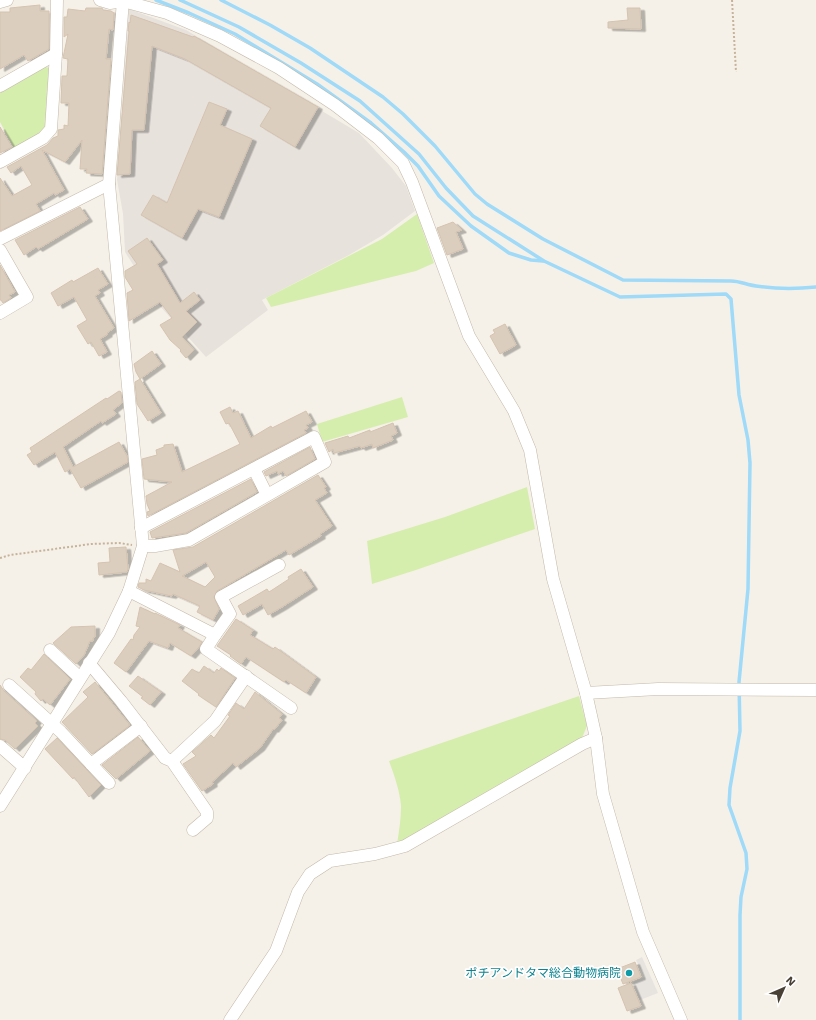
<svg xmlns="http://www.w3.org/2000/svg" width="816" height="1020" font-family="'Work Sans','Noto Sans JP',sans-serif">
<defs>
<filter id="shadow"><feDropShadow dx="4.5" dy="2.5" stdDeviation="0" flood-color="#0004"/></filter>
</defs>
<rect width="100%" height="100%" fill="#f6f1e8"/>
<path fill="#e8e2dd" d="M129 9 186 30 359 133 392 168 406 186 415 211 383 235 349 255 262 300 268 310 206 357 158 304 125 252 123 214 117 180Z"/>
<g fill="#d6eead">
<path d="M45 67 51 68 47 126 44 130 14 148 0 122V93Z"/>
<path d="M417 214 434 263 416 271 271 307 266 298 382 239Z"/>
<path d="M402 397 408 417 322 442 317 424Z"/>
<path d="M527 487 535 529 416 570 372 584 367 541 445 517Z"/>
<path d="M579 696 587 726 582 738 397 844C399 831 401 819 401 806 400 791 394 775 389 761Z"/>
</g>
<path fill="#e7e4e0" d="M642 957 658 993 640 1000 633 982 644 977 636 960Z"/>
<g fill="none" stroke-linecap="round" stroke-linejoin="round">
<g stroke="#9fdaf8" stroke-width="3.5">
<path d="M156 0 189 13 235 34 317 84 371 123 404 152 418 166 439 196 471 226 509 253 531 260 543 261"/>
<path d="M180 0 239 27 301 63 360 101 419 154 446 188 473 216 544 261 620 297 726 294 731 299 739 395 748 440 750 463 748 589 739 682 740 731 730 788 729 805 746 853 747 869 741 897 740 915V1020"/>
<path d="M221 0 270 25 310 48 383 97 403 114 435 146 475 194 487 204 543 239 623 280 731 281C740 281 747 285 756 286 776 289 796 289 816 287"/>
</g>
</g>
<g fill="#dccebf" stroke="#d4c3af" fill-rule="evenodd" filter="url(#shadow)">
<path d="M40 5V11H49V49L28 61 24 55 0 69V12H10V8Z"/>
<path d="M86 8H102L103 10 111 11 114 13 113 30 109 29 106 59H111L102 174 86 173 87 169H80L82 140 65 162 42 150 64 190 55 195 54 193 36 204 40 211 0 231V178L12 196 32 185 21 166 11 173 7 167 47 145 53 138 58 136V130L64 129V125L68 126 69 103H61L62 76H67L68 59 63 58 68 34 64 37V17H67L68 9 85 11Z"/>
<path d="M627 8H640L641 29 608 28V22L628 20Z"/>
<path d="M131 15 193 37 194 36 318 107 295 147 260 126 271 108 185 59 152 46 144 130H132L130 174 117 175 129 31H128L129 22 130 23Z"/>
<path d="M209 102 227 109 220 125 252 139 219 217 198 209 182 238 141 215 153 195 167 203Z"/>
<path d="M0 127 12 147 0 153Z"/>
<path d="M80 207 88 219 38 249 36 247 24 255 15 240Z"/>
<path d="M453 222 462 230 456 232 463 249 447 255 437 228Z"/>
<path d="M147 238 163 260 157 264 180 303 194 292 200 300 186 311 197 322 182 337 194 350 186 358 180 351 181 350 170 340 160 325 172 318 160 302 129 321 127 293 133 290 125 277V271L137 264 128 251Z"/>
<path d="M0 265 15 292 9 295 11 298 3 303 1 300H0Z"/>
<path d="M98 268 108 284 98 290 100 293 95 296 114 328 107 333 108 334 100 339 107 352 99 356 91 342 88 344 77 326 87 320 74 297 58 306 51 293 72 280 73 282Z"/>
<path d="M505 324 516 345 500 354 490 336 495 333 493 330Z"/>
<path d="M152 351 161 364 140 379 136 372 134 364Z"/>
<path d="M140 379 161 413 148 421 137 404 135 382Z"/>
<path d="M119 391 121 392 122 403 113 410 116 414 102 423 101 421 63 447 73 467 119 442 127 456 128 462 81 488 70 469 65 472 55 452 34 465 27 455 32 452 30 448 106 398 107 399Z"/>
<path d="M230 407 233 413 238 411 251 438 271 426 272 428 306 411 312 422 306 425 308 428 304 430 306 433 148 516 147 512 150 511 147 504 146 496 172 482 144 479 142 459 157 455 156 450 164 447V445L173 444 182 472 240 444 229 423 226 424 220 412Z"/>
<path d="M393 423 397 433 391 436 393 440 373 448 372 444 361 448 360 446 334 453 333 449 329 452 325 443 348 436 349 438 370 430V432Z"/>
<path d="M310 447 315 459 286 476 283 471 278 474 277 471 266 476 264 472Z"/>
<path d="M318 475 326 487 324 488 327 493 315 500 332 526 320 534 321 536 289 555 286 550 217 591 214 597 219 609 213 620 197 612 200 606 173 594 172 596 144 590 138 587 139 583H146V579L151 581 160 563 180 572 173 550 193 547ZM206 562 215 577 205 587 182 576Z"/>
<path d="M251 479 257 492 186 533 152 538 150 532Z"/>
<path d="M126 547 128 569 127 572 99 575 98 563 110 562 109 548Z"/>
<path d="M301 569 313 587 282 607 268 615 262 604 243 615 238 606 267 589 269 592 289 579 288 577Z"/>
<path d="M140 607 155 614V613L180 625 178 628 202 642 199 647 191 656 170 643 168 648 149 641 126 672 114 663 131 639 133 640 134 635 140 627 136 626Z"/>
<path d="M236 619 253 630 250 635 273 649 275 647 316 677 306 693 286 680 284 682 246 657 241 664 230 656 231 655 217 646Z"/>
<path d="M95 626V637L93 638V641H90L84 655 76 664 53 643 71 627Z"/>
<path d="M44 654 70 679 50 705 43 699 41 701 35 694 36 692 20 677 28 668 31 670Z"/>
<path d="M204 666 214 673 217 669 219 671 221 668 235 678 216 707 198 695 199 694 182 681 192 669 199 673Z"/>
<path d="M138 676 161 692 150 705 141 698 143 697 129 686Z"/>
<path d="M95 682 129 724V726L92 754 62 722 88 697 83 692Z"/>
<path d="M0 685 4 691 37 721 35 723 38 726 15 749 5 740 0 739Z"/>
<path d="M255 692 282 714 279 718 282 720 274 730 273 729 260 748 236 767 233 763 212 782 213 784 202 791 183 764 196 756 192 752 211 735 214 738 230 716 228 715 236 703 244 709Z"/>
<path d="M138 737 150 751 116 779 102 765Z"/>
<path d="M57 738 101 785 89 797 74 777 73 779 45 749Z"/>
<path d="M635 962 641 977 623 984 617 969Z"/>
<path d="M631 983 641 1006 627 1011 618 988Z"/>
</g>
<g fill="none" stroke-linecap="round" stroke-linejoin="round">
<g stroke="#c3b8a9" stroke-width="13">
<g id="minor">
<path d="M100 0 110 3 123 1 167 13 220 36 279 68 335 105 378 138 403 163 412 182 469 336 514 411 530 450 553 579 586 693 596 738 603 794 643 932 681 1020"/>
<path d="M0 2 7 0"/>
<path d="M0 86 56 54"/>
<path d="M0 162 43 138 51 129 56 54 57 0"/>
<path d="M0 239 109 184"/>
<path d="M0 250 27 297 0 313"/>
<path d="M254 469 267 495"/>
<path d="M141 528 314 437 325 462 189 540 155 546H143"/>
<path d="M129 591 215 635 230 614 221 597 279 565"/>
<path d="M215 635 206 649 291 708"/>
<path d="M50 650 80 678"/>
<path d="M89 663 121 701 165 758 172 761 207 812V818L193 830"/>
<path d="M9 685 61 732 91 764 141 726"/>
<path d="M586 693 658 689 816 690"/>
<path d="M0 746 25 768"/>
<path d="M172 761 215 721 246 676"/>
<path d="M91 764 109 783"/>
<path d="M0 806 109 633 129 591 143 546 109 184 123 0"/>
<path d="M230 1020 276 951 298 892 310 874 330 861 375 854 405 846 582 744 596 738"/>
</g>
</g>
<g stroke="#c6b399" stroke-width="2" stroke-dasharray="2 2" stroke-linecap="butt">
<path d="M732 0 736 72"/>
<path d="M0 558 10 555 91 544 119 543 132 545"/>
</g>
<use href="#minor" stroke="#fff" stroke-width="12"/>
</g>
<circle fill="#0f9aa8" stroke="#fff" stroke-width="1.5" cx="629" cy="973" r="4"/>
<g text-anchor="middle" stroke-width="3.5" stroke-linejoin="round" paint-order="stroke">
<g font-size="12" fill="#0d838f" stroke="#fff" text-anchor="end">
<text x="621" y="977">ポチアンドタマ総合動物病院</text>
</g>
</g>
<g transform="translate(784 988) rotate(45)" stroke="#ffffff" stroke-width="3" paint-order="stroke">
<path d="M0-3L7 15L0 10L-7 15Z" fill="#4a4136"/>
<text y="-6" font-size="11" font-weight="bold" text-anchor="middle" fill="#4a4136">N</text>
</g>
</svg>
